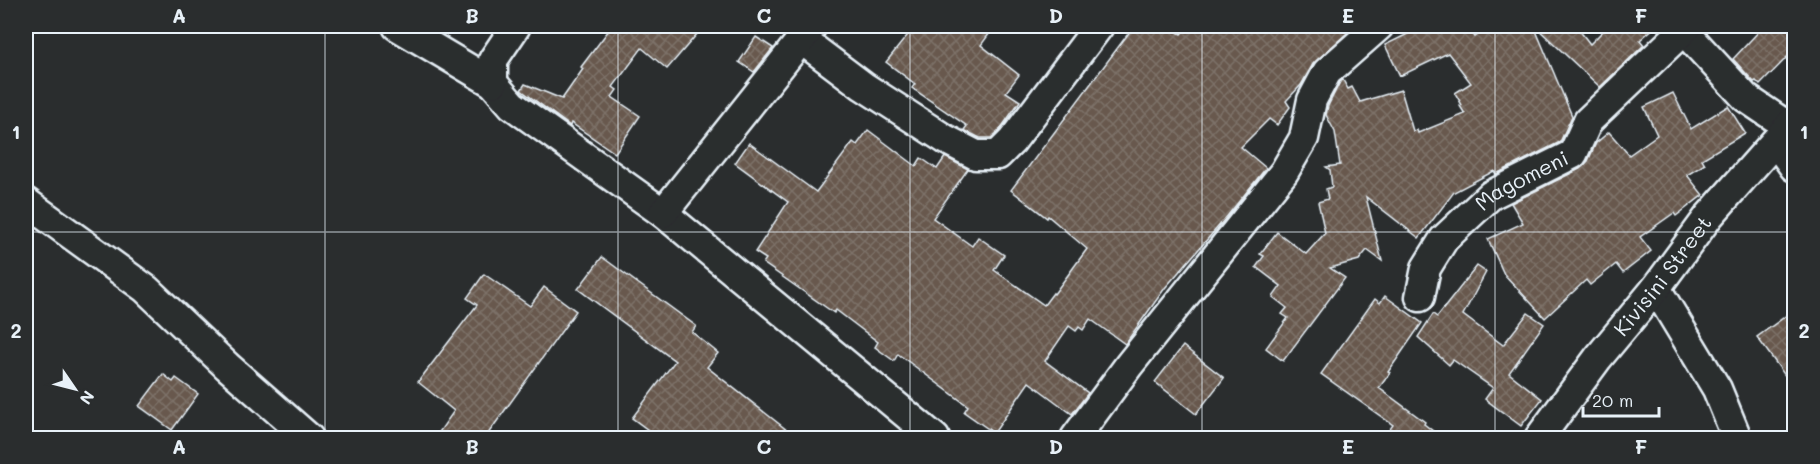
<svg xmlns="http://www.w3.org/2000/svg" width="1820" height="464" font-family="Mali,sans-serif">
<defs>
<pattern id="building-cross-hatch" width="8" height="8" patternUnits="userSpaceOnUse" patternTransform="scale(1.5)"><rect width="8" height="8" fill="#67594e"/><path d="M0 0l8 8M0 8l8-8" fill="none" stroke="#7d7168"/></pattern>
</defs>
<rect width="100%" height="100%" fill="#2a2d2e"/>
<filter id="ink" filterUnits="userSpaceOnUse"><feTurbulence type="fractalNoise" baseFrequency=".0167" numOctaves="2"/><feDisplacementMap in="SourceGraphic" scale="12" xChannelSelector="R" yChannelSelector="G"/><feConvolveMatrix kernelMatrix="1 2 1 2 8 2 1 2 1" color-interpolation-filters="sRGB"/></filter>
<g filter="url(#ink)">
<g fill="url(#building-cross-hatch)" stroke="#e8f1f8" stroke-width="1.5">
<path d="M612 26H704L667 69 642 48 613 87 617 90 612 97 640 116 615 153 571 123 570 126 521 90 525 84 562 99 583 69 581 67Z"/>
<path d="M915 26H995L981 45 1019 75 1006 92 1020 101 999 131 991 138H980L964 130 967 126 912 88 915 84 886 62Z"/>
<path d="M1134 26H1168L1181 34 1188 26H1355L1313 64 1301 85 1286 101 1290 107 1277 125 1269 119 1241 147 1266 168 1224 220 1165 288 1125 344 1090 319 1083 330 1079 327 1076 331 1069 326 1045 361 1088 393 1072 414 1029 382 994 433 964 412 968 406 898 354 894 361 875 347 878 342 836 310 834 313 763 263 766 259 755 252 788 202 735 163 749 143 816 192 853 142 857 145 868 130 916 166 921 158 937 169 945 157 968 169 933 218 972 246 978 237 1004 255 994 270 1044 305 1053 293 1054 294 1087 249 1048 216 1047 218 1011 190Z"/>
<path d="M1424 26H1466L1475 37 1490 26H1534L1572 116 1560 142 1496 174 1494 171 1454 192 1419 238 1366 197 1382 261 1367 250 1359 260 1330 268 1345 278 1283 361 1266 348 1288 318 1282 314 1287 308 1273 297 1281 286 1256 267 1264 256 1260 254 1277 232 1306 254 1325 233 1318 202 1328 199 1326 189 1332 187 1330 170 1326 167 1340 165 1335 132 1326 115 1328 106 1340 82 1343 80 1348 89 1352 87 1360 102 1401 90 1413 131 1417 130 1418 133 1465 114 1460 106 1462 105 1455 93 1471 83 1448 53 1400 76 1385 45Z"/>
<path d="M1535 26H1576L1590 44 1608 26H1656L1640 40 1644 45 1600 87Z"/>
<path d="M1764 26H1794V50L1760 85 1756 81 1754 82 1733 59Z"/>
<path d="M756 37 773 48 754 72 739 62Z"/>
<path d="M1673 93 1691 129 1728 106 1745 133 1702 159 1705 164 1687 175 1703 195 1676 216 1674 213 1640 237 1651 251 1623 273 1616 264 1590 285 1586 280 1545 318 1504 274 1488 239 1523 223 1511 203 1580 169 1588 161 1596 143 1609 132 1629 155 1657 135 1644 107Z"/>
<path d="M602 257 696 326 692 332 718 353 707 367 797 438H659L632 418 675 361 578 289Z"/>
<path d="M1477 266 1486 272 1463 315 1503 345 1528 313 1544 324 1509 373 1542 399 1521 426 1485 399 1493 388 1453 360 1449 365 1418 337 1433 314 1437 317Z"/>
<path d="M484 274 530 306 544 287 576 311 485 438H435L454 411 418 382 477 305 467 298Z"/>
<path d="M1385 296 1422 323 1388 372 1390 373 1379 388 1425 422 1424 424 1442 438H1383L1393 425 1321 374 1375 299 1380 303Z"/>
<path d="M1794 310V388L1757 337Z"/>
<path d="M1183 346 1224 378 1196 414 1155 382Z"/>
<path d="M163 374 173 382 176 378 198 394 172 430 139 406Z"/>
</g>
<g fill="none" stroke-linecap="round" stroke-linejoin="round">
<g stroke="#e8f1f8" stroke-width="33">
<g id="minor">
<path d="M397 26 493 83 512 105 663 213 935 438"/>
<path d="M1684 31 1746 98 1789 127"/>
<path d="M802 40 863 86 945 139 976 155H998L1012 141 1099 26"/>
<path d="M493 83V60L516 26"/>
<path d="M1776 142 1794 167"/>
<path d="M26 202 146 289 227 366 309 438"/>
<path d="M663 213 812 26"/>
<path d="M1656 288 1717 389 1737 438"/>
<path id="s1" d="M1420 297 1426 268 1444 239 1491 195 1573 154 1588 121 1688 26"/>
<path d="M1075 438 1129 365 1284 172 1304 138 1312 100 1327 72 1379 26"/>
<path id="s2" d="M1539 438 1598 358 1656 288 1709 216 1794 120"/>
</g>
</g>
<use href="#minor" stroke="#2a2d2e" stroke-width="28"/>
</g>
</g>
<path fill="none" stroke="#e8f1f8" stroke-width="1.5" stroke-opacity="0.55" d="M325 26V438M618 26V438M910 26V438M1202 26V438M1495 26V438M26 232H1794"/>
<g text-anchor="middle" stroke-width="4.5" stroke-linejoin="round" paint-order="stroke">
<g font-size="21" fill="#e8f1f8" stroke="#2a2d2e">
<text dy="7" stroke="none"><textPath href="#s1" startOffset="162">Magomeni</textPath></text>
<text dy="7" stroke="none"><textPath href="#s2" startOffset="204">Kivisini Street</textPath></text>
</g>
</g>
<rect width="1820" height="464" fill="none" stroke="#2a2d2e" stroke-width="66"/>
<g transform="translate(75 389) rotate(125)" stroke="#2a2d2e" stroke-width="4.5" paint-order="stroke">
<path d="M0-4.5L10 22L0 15L-10 22Z" fill="#e8f1f8"/>
<text y="-9" font-size="16" font-weight="bold" text-anchor="middle" fill="#e8f1f8">N</text>
</g>
<path d="M1583 407v9h76v-9" fill="none" stroke="#e8f1f8" stroke-width="3"/>
<text x="1592" y="407" font-size="18" fill="#e8f1f8" stroke="#2a2d2e" stroke-width="4.5" paint-order="stroke">20 m</text>
<rect x="33" y="33" width="1754" height="398" fill="none" stroke="#e8f1f8" stroke-width="2"/>
<g font-size="20" text-anchor="middle" font-weight="bold" fill="#e8f1f8">
<text x="179" y="23">A</text>
<text x="472" y="23">B</text>
<text x="764" y="23">C</text>
<text x="1056" y="23">D</text>
<text x="1348" y="23">E</text>
<text x="1641" y="23">F</text>
<text x="16" y="139">1</text>
<text x="1804" y="139">1</text>
<text x="16" y="338">2</text>
<text x="1804" y="338">2</text>
<text x="179" y="454">A</text>
<text x="472" y="454">B</text>
<text x="764" y="454">C</text>
<text x="1056" y="454">D</text>
<text x="1348" y="454">E</text>
<text x="1641" y="454">F</text>
</g>
</svg>
